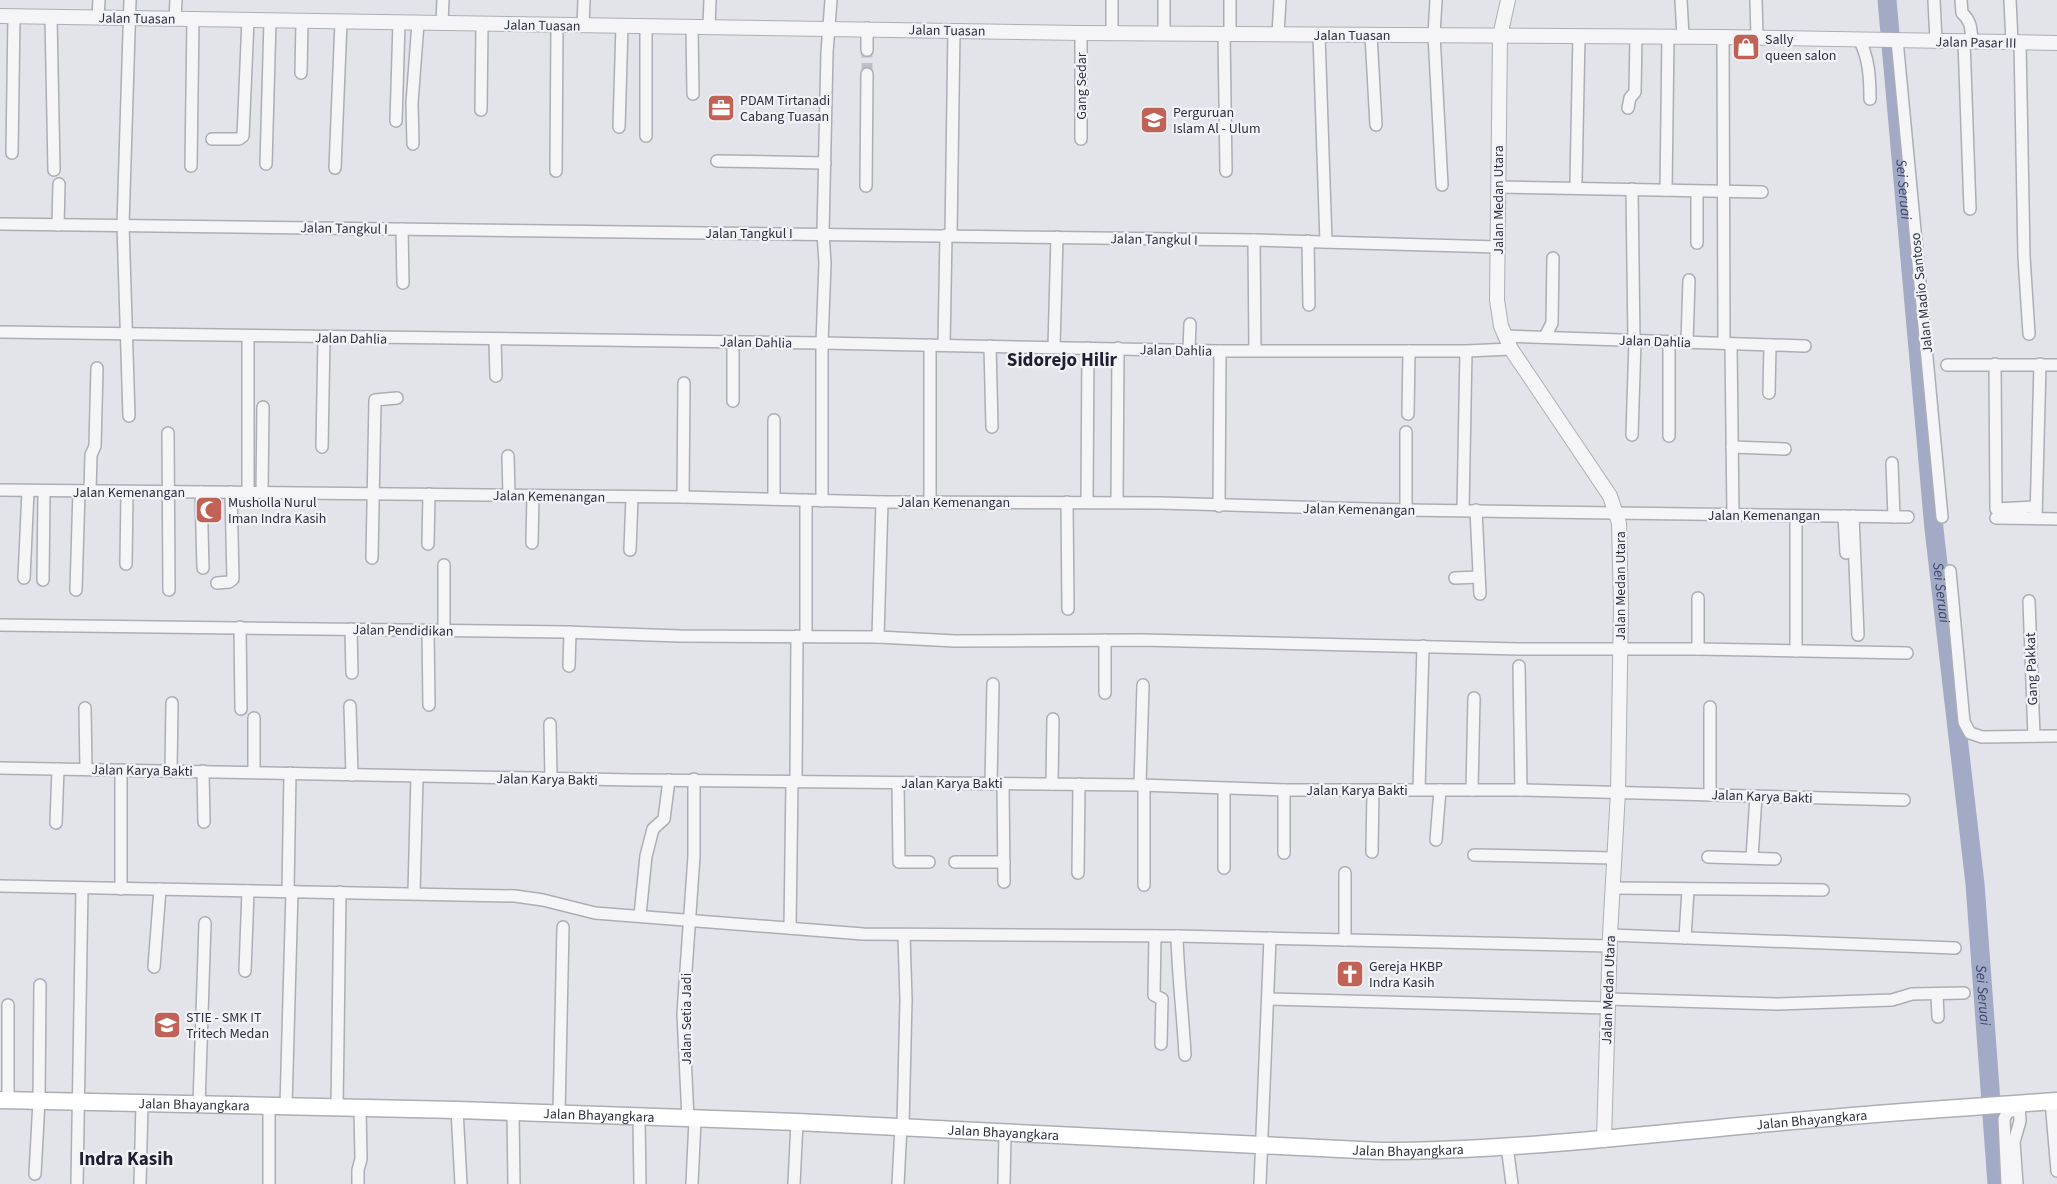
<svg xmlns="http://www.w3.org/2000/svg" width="2057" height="1184" font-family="'Source Sans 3',sans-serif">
<rect width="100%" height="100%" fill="#e3e4e9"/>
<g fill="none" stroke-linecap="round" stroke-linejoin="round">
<path stroke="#a2aac5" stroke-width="19" id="s1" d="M1887 0 1934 529 1975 884 1997 1184"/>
<path stroke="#bfc0c7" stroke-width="11" stroke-dasharray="11 5.5" stroke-linecap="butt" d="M867 74V50"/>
<g stroke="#acaeb6" stroke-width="14">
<g id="minor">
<path d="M1436 0 1434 35 1442 185"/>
<path d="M1681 0 1683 36"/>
<path d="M1756 0 1757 37"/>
<path d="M1934 0 1936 41"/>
<path d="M1961 0 1962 13C1971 21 1971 28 1972 41"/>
<path d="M2010 0 2012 42"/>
<path d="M51 17 54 170"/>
<path d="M98 17 99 0"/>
<path d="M175 18 176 0"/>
<path d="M442 23 443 0"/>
<path d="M583 26 584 0"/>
<path d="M692 26 693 94"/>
<path d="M709 26 710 0"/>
<path d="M1112 32V0"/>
<path d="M1164 33V0"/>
<path d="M1224 33 1226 171"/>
<path d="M1230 34V0"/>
<path d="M1278 34 1280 0"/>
<path d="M1319 35 1326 242"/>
<path d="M1371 35 1376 125"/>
<path d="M1723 37 1724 343"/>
<path d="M1859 39C1869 58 1870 78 1870 99"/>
<path d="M1897 40 1942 517"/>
<path d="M1964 41 1970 209"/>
<path d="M2020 42 2024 257 2029 334"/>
<path d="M867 50V28"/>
<path d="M301 73 302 21"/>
<path d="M1628 108 1630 98 1635 92 1636 36"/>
<path d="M481 110 482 25"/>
<path d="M396 121 399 23"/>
<path d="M619 127 622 26"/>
<path d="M646 136V27"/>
<path d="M212 139H239L243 136 248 20"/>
<path d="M1081 139V33"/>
<path d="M413 144 412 103 418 23"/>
<path d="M12 153 14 16"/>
<path d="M717 161 825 163"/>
<path d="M266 164 270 21"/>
<path d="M191 166 193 19"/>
<path d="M335 168 341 22"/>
<path d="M556 171 557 25"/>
<path d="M1576 181 1579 36"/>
<path d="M866 186 867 74"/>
<path d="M1498 187 1762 192"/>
<path d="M1632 189 1634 341"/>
<path d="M1666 190 1668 36"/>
<path d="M0 224 1254 240 1498 247"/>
<path d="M58 225 59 184"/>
<path d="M402 229 403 283"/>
<path d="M951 235 954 30"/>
<path d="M1254 240 1255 350"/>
<path d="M1308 241 1309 305"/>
<path d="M1697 243V192"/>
<path d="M0 332 822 343 1220 351H1466L1511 349"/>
<path d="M1504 336 1805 346"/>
<path d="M1545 337 1552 323 1553 258"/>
<path d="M495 340 496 376"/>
<path d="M1687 342 1689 280"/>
<path d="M1731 344 1733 515"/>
<path d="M930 345V502"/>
<path d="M944 345 946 235"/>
<path d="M990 346 992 427"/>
<path d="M1054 347 1057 237"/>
<path d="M1189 350 1190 324"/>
<path d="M1995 364 1996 509 2036 507"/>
<path d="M1947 365H2057"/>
<path d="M1769 393 1770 345"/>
<path d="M733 401V342"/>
<path d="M1408 414 1409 351"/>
<path d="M129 416 123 225 130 0"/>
<path d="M774 420V499"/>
<path d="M168 433 169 590"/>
<path d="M1632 435 1635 341"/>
<path d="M1669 436V342"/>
<path d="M322 447 324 338"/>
<path d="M1732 447 1785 449"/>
<path d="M508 456 509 495"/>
<path d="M1892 463 1894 517"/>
<path d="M0 490 683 497 882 502 1160 503 1406 510 1908 517"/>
<path d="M90 491 91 455 95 446 97 368"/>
<path d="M201 492 203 568"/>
<path d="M248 492V336"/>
<path d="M262 493 263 407"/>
<path d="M683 497 684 383"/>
<path d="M806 500V636"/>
<path d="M822 501V343L825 263 823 233 827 52 831 0"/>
<path d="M1067 502 1068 609"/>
<path d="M1087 502 1088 348"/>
<path d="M1117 502 1118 348"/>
<path d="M1219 506 1220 351"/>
<path d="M1406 510V432"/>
<path d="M1463 510 1466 351"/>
<path d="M1476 510 1480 594"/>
<path d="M1844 516 1846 553"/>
<path d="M1853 516 1858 635"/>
<path d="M1996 518 2057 519"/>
<path d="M2036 518 2040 364"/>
<path d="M532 543 533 496"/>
<path d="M428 544 429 494"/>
<path d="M630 550 632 497"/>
<path d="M372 558 375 400 397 398"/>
<path d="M126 564 127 492"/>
<path d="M444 565V630"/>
<path d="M1950 571 1964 722 1970 733 1982 737 2057 736"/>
<path d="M24 578 28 491"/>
<path d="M1455 578 1479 577"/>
<path d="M43 580 44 492"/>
<path d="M217 583 229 582 233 579 231 492"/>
<path d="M76 590 79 491"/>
<path d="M1698 598V649"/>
<path d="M2029 601 2034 736"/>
<path d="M0 625 564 632 680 636 878 637 955 641 1142 640 1519 649H1698L1907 653"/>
<path d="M240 627 241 709"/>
<path d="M351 629 352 673"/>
<path d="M428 630 429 705"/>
<path d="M878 637 882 502"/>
<path d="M1796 651V516"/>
<path d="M569 666 570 632"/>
<path d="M1519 666 1521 790"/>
<path d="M1105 693V640"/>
<path d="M350 706 352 775"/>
<path d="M85 708 86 769"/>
<path d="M550 724 551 779"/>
<path d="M0 768 634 780 1140 785 1284 790H1521L1904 800"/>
<path d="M121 770V889"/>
<path d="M171 771 172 703"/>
<path d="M203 771 204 822"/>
<path d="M254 772V718"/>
<path d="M796 782 797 636"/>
<path d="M898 783 899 862H929"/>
<path d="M991 784 993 684"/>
<path d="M1003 784 1004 882"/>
<path d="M1052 784 1053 719"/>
<path d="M1140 785 1143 685"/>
<path d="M1144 785V885"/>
<path d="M1224 789V868"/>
<path d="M1419 789 1423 646"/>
<path d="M1284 790V853"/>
<path d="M1472 790 1474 698"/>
<path d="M1710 795V707"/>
<path d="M56 823 58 769"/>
<path d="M1436 840 1440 790"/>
<path d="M1372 852 1373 790"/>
<path d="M1474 855 1614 858"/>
<path d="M1708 857 1775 859"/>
<path d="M1752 858 1756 796"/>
<path d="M955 862H1004"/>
<path d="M1078 873 1079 784"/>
<path d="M1345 873V940"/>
<path d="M0 886 515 896 543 900 595 913 863 934 1177 936 1610 946"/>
<path d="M1613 888 1823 890"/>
<path d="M288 891 290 773"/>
<path d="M414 893 417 776"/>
<path d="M640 915 646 856 653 829 664 819 669 780"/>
<path d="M790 928 792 782"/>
<path d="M1610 935 1955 948"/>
<path d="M1155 936 1154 995 1162 999 1161 1044"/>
<path d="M1177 936C1178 977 1183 1015 1185 1055"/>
<path d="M1685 938 1688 890"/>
<path d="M154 967 160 889"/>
<path d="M245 971 248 891"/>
<path d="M1937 994 1938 1017"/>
<path d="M1268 999 1608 1008"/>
<path d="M1608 999 1777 1004 1892 1000 1912 994 1964 993"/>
<path d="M8 1100V1005"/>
<path d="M2051 1101 2057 1171"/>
<path d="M199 1105 205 923"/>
<path d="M269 1106V1184"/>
<path d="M286 1106 292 891"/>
<path d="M337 1108 340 892"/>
<path d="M457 1110 461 1184"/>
<path d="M513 1113 514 1184"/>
<path d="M559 1114 563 927"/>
<path d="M639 1118 640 1184"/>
<path d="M688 1119 683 1013 694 856V779"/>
<path d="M903 1126 906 1000 904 935"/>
<path d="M1507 1146 1512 1184"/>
<path d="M35 1174 39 1101 40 985"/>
<path d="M77 1184 82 888"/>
<path d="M140 1184 142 1104"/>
<path d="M358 1184V1170L361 1159 360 1109"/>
<path d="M692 1184 695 1120"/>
<path d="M794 1184 797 1122"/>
<path d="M898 1184 901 1126"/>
<path d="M1004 1184 1005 1132"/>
<path d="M1260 1184 1270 938"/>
<path d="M2007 1184 2004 1119 2007 1113 2019 1108"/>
<path d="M2017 1184 2014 1142 2020 1121 2019 1104"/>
</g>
</g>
<g stroke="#acaeb6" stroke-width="16">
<g id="tertiary">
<path d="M1508 0 1500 36 1497 300 1501 326 1511 349 1610 496 1619 523 1621 605 1618 792 1610 935 1604 1140"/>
<path d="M0 16 1081 33 1723 37 2057 43"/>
</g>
</g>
<g stroke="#acaeb6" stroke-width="19">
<g id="secondary">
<path id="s2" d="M0 1100 457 1110 797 1122 1380 1151C1505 1151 1628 1136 1751 1125 1853 1115 1955 1108 2057 1101"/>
</g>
</g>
<use href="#minor" stroke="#f5f5f8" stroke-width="11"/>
<use href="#tertiary" stroke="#f5f5f8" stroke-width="14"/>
<use href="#secondary" stroke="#fff" stroke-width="16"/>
</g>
<defs>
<g id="shop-square" transform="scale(1.4375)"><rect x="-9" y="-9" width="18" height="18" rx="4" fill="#c06256" stroke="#f2f3f7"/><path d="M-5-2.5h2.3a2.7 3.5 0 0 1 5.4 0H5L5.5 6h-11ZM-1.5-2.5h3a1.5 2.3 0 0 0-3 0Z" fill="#fff"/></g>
<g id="office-square" transform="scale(1.4375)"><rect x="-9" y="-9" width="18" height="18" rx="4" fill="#c06256" stroke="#f2f3f7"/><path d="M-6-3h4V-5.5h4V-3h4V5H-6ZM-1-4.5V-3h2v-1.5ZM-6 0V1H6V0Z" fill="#fff"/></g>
<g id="school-square" transform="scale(1.4375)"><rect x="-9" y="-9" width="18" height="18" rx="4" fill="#c06256" stroke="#f2f3f7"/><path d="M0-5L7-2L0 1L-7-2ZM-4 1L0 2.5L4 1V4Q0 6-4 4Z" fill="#fff"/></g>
<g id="mosque-square" transform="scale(1.4375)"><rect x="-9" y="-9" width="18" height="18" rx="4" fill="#c06256" stroke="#f2f3f7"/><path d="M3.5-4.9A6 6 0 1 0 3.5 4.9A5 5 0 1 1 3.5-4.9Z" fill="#fff"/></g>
<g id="church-square" transform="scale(1.4375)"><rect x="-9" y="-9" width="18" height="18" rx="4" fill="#c06256" stroke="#f2f3f7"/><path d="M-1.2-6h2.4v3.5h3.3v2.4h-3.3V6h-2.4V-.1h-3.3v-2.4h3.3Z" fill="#fff"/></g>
<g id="university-square" transform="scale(1.4375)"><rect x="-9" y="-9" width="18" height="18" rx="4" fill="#c06256" stroke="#f2f3f7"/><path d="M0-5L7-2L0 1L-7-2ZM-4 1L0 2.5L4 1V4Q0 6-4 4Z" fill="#fff"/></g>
</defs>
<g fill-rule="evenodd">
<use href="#shop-square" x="1746" y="47"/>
<use href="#office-square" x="721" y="108"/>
<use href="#school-square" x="1154" y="120"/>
<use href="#mosque-square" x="209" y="510"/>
<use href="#church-square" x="1350" y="974"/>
<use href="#university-square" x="167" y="1025"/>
</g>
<g text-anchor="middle" stroke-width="4.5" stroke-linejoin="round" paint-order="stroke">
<g font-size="14" fill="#2d2f40" stroke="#f2f3f7">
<text transform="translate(137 18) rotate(1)" y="5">Jalan Tuasan</text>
<text transform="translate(542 25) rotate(1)" y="5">Jalan Tuasan</text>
<text transform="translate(947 30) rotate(1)" y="5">Jalan Tuasan</text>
<text x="1352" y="40">Jalan Tuasan</text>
<text transform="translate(1976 42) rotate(1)" y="5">Jalan Pasar III</text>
<text transform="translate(1081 86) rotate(-90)" y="5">Gang Sedar</text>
<text transform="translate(1498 200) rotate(-90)" y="5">Jalan Medan Utara</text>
<text transform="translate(344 228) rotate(1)" y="5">Jalan Tangkul I</text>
<text x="749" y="238">Jalan Tangkul I</text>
<text transform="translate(1154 239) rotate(1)" y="5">Jalan Tangkul I</text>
<text transform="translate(1921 293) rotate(-96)" y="5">Jalan Madio Santoso</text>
<text transform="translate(351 338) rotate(1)" y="5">Jalan Dahlia</text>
<text transform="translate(1655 341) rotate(2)" y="5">Jalan Dahlia</text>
<text transform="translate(756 342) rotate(1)" y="5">Jalan Dahlia</text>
<text transform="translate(1176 350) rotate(1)" y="5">Jalan Dahlia</text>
<text x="129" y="497">Jalan Kemenangan</text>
<text transform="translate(549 496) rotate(1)" y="5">Jalan Kemenangan</text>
<text x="954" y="507">Jalan Kemenangan</text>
<text transform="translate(1359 509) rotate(1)" y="5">Jalan Kemenangan</text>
<text x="1764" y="520">Jalan Kemenangan</text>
<text transform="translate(1620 586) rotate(-90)" y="5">Jalan Medan Utara</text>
<text transform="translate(403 630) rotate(1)" y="5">Jalan Pendidikan</text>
<text transform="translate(2031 669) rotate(-92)" y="5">Gang Pakkat</text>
<text transform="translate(142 770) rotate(1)" y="5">Jalan Karya Bakti</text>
<text transform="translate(547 779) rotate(1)" y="5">Jalan Karya Bakti</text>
<text x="952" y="788">Jalan Karya Bakti</text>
<text x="1357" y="795">Jalan Karya Bakti</text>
<text transform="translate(1762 796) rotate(2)" y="5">Jalan Karya Bakti</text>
<text transform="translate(1608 990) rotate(-88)" y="5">Jalan Medan Utara</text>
<text transform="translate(686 1019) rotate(-90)" y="5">Jalan Setia Jadi</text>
<text dy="5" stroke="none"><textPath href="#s2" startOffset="194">Jalan Bhayangkara</textPath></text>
<text dy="5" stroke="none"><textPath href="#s2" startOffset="599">Jalan Bhayangkara</textPath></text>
<text dy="5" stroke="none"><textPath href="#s2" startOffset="1814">Jalan Bhayangkara</textPath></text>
<text dy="5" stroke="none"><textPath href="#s2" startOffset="1004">Jalan Bhayangkara</textPath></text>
<text dy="5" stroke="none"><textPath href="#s2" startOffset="1409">Jalan Bhayangkara</textPath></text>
</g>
<g font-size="14" fill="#2d2f40" stroke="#f2f3f7" text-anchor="start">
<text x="1765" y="44">Sally<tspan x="1765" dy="16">queen salon</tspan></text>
<text x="740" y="105">PDAM Tirtanadi<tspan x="740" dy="16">Cabang Tuasan</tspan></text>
<text x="1173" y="117">Perguruan<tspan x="1173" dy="16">Islam Al - Ulum</tspan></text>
<text x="228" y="507">Musholla Nurul<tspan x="228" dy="16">Iman Indra Kasih</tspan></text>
<text x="1369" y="971">Gereja HKBP<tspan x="1369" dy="16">Indra Kasih</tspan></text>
<text x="186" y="1022">STIE - SMK IT<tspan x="186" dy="16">Tritech Medan</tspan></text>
</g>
<g font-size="15" font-style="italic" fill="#3b456f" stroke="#f2f3f7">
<text dy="5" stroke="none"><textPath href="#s1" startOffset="190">Sei Seruai</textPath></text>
<text dy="5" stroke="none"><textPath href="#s1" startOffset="595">Sei Seruai</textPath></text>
<text dy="5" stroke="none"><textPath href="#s1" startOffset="1000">Sei Seruai</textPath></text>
</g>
<g font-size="19" font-weight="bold" fill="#1e2031" stroke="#f2f3f7">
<text x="1062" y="366">Sidorejo Hilir</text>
<text x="126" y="1165">Indra Kasih</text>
</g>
</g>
</svg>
